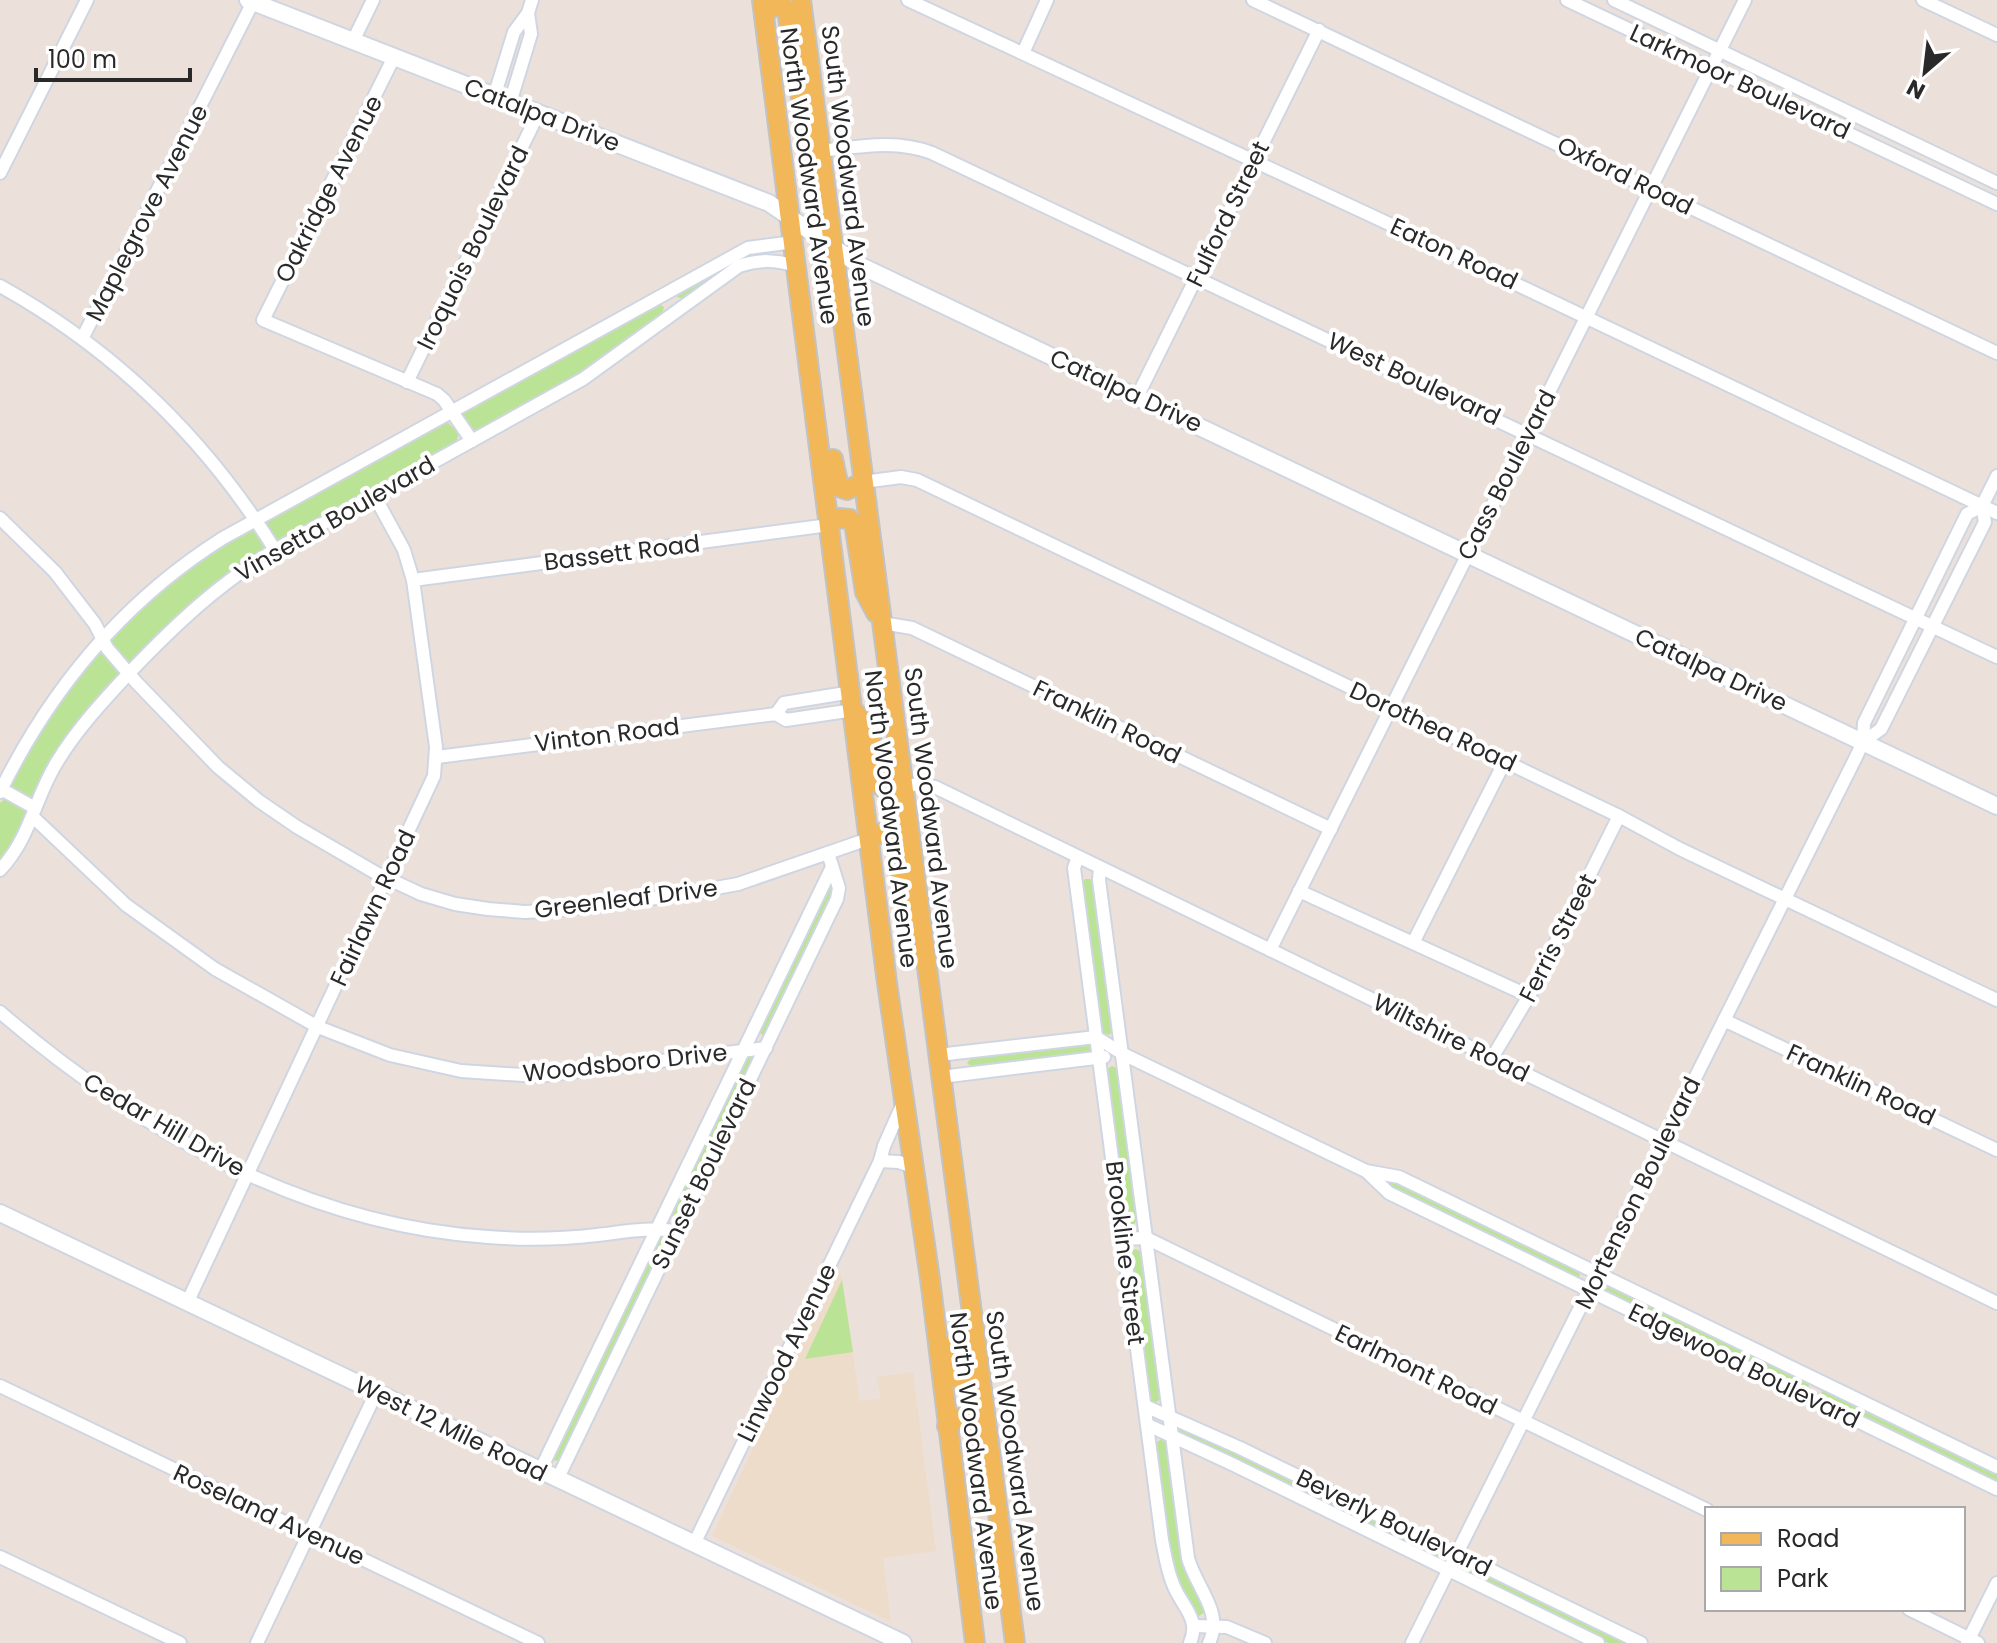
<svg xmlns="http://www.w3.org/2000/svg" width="1997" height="1643" font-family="Poppins,sans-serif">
<rect width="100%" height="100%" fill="#ebe1da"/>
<path fill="#eddcc9" d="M837 1267 841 1275 860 1401 881 1399 877 1377 913 1372 936 1551 883 1558 891 1622 712 1536Z"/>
<g fill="#bbe395">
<path d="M765 250 766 254C733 255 708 280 683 299L677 297 678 291 753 251Z"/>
<path d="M658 303 664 307 662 315 579 374 482 429 473 431 462 416 464 410Z"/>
<path d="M446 421 459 433 456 443 278 543 264 525 266 519Z"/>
<path d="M252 528 256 529 266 544 265 551C214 581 173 619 133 662L128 664 110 645V637C152 593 198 558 252 528Z"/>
<path d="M98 652 104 653 122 674 35 797 25 798 9 788 8 782 48 715Z"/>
<path d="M7 797 27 810C28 830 11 847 0 862V803Z"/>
<path d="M1085 879H1090L1095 884 1115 1029 1109 1035 1101 1032 1081 884Z"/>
<path d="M828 887 832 888 833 895 768 1032 762 1035 758 1031Z"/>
<path d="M1090 1042 1093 1050 1090 1054 975 1069 967 1063 973 1056Z"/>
<path d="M750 1056 753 1060 680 1215 672 1216 670 1214 745 1057Z"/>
<path d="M1112 1066 1119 1069 1138 1217 1134 1225 1127 1223 1125 1219 1106 1073 1107 1069Z"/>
<path d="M1388 1177 1578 1269 1580 1276 1577 1278 1390 1188 1386 1183Z"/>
<path d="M662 1238 665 1242 562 1459 555 1461 552 1455 657 1239Z"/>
<path d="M1136 1249 1143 1253 1162 1397 1156 1403 1150 1401 1148 1396 1131 1257V1251Z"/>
<path d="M842 1280 853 1352 805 1359Z"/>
<path d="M1610 1284 1808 1380 1809 1387 1806 1390 1604 1292Z"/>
<path d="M1823 1389 1997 1472V1484L1820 1396Z"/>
<path d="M1183 1425 1445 1554V1559L1441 1561 1181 1435 1178 1429Z"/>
<path d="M1161 1439 1168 1443 1185 1565C1190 1581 1202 1596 1205 1612L1199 1616H1196L1171 1569 1155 1444Z"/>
<path d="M1467 1565H1471L1631 1643H1608L1466 1574 1464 1570Z"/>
</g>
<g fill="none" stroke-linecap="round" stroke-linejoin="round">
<g stroke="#cfd6e2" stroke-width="16">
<g id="street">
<path d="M908 0 1413 235 1997 513"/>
<path d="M1253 0 1997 353"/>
<path d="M1567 0 1997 204"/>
<path d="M1614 0 1997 183"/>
<path d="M1923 0 1997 35"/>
<path d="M353 41 373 0"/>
<path d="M1023 53 1047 0"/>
<path d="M394 57 263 320 437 394 444 400 472 441"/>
<path d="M494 97 514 32 528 13 532 0"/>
<path d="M510 103 531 34 528 13"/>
<path d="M820 151C859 147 895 139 932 153L1997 657"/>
<path d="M0 173 87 0"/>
<path d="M0 286C115 350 206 439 275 550"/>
<path d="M83 337 253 2"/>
<path d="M407 382 538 114"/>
<path d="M1137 397 1319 30"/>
<path d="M863 482 901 477 917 480 1619 816 1680 849 1997 1000"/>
<path d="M0 518 55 572 95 624 107 648 136 682 218 767 259 801 297 827 376 873 421 894 455 904 488 909 525 912 560 910 672 896 738 884 871 838"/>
<path d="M413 580 829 525"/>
<path d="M882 623 912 628 1331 829"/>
<path d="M776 714 784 703 852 692"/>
<path d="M1863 742 1881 729 1985 522 1982 506"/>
<path d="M437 757 776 714 786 720 854 710"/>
<path d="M903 786 921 784 935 787 1997 1303"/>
<path d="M1 789 35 808"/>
<path d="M0 792C51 688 125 600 223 538L748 248 794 242"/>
<path d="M33 817 126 905 215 969 318 1027 390 1055 461 1071 538 1076 766 1048"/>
<path d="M1078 857 1074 868 1162 1540C1165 1555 1167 1570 1173 1584 1181 1606 1201 1618 1190 1643"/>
<path d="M1100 868 1099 880 1188 1558C1196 1588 1224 1612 1209 1643"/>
<path d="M0 870C31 837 34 799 57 762 77 729 104 700 130 672 175 625 219 583 275 550L583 379 739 266C760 259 776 260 796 266"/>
<path d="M1299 891 1529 996"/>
<path d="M1413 943 1505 761"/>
<path d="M1270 950 1745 0"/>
<path d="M0 1012C137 1130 305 1225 488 1237 524 1240 562 1239 597 1235 624 1232 648 1227 675 1231"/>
<path d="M1724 1020 1997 1150"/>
<path d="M938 1055 1096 1037 1123 1054 1366 1171 1399 1177 1997 1467"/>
<path d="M1492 1058 1529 996 1619 816"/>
<path d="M941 1077 1104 1057"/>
<path d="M880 1161 899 1162 913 1167"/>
<path d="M1366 1171 1389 1193 1997 1489"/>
<path d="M1123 1239 1146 1238 1707 1510"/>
<path d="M187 1303 434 776 436 747 413 580 404 550 374 495"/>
<path d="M0 1386 538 1643"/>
<path d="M1145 1406 1240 1448 1641 1643"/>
<path d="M1148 1425 1232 1464 1598 1643"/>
<path d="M540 1471 832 867"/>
<path d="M557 1480 837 899 839 888 828 853"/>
<path d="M694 1544 880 1161 884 1146 904 1101"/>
<path d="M0 1557 180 1643"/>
<path d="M1909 1609 1978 1643"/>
<path d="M1194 1626 1227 1627 1265 1643"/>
<path d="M257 1643 376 1393"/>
<path d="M1412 1643 1856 757 1863 742 1864 723 1967 514 1982 506 1997 476"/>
<path d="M1967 1643 1997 1583"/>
</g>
</g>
<g stroke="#cfd6e2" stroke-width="20">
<g id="secondary">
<path d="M248 0 769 203 859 265 1997 806"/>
<path d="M0 1213 903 1643"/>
</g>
</g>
<g stroke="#c3c3c3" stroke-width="22">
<g id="primary">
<path d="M762 0 887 983 930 1279 975 1643"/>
<path d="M801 0 1015 1643"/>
<path d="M764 15 772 6 783 7 787 11 801 98"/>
<path d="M833 459 839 487 847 490 863 482"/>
<path d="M829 525 838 518 850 519 854 523 865 592 876 613"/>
<path d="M856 713 870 733 878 784 885 789 903 786"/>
<path d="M871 838 881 833 892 836 897 842 906 910 916 933"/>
<path d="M950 1345 956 1378 969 1381 979 1373"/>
<path d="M947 1426 959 1418C976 1423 975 1436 977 1451"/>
</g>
</g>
<use href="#street" stroke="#fff" stroke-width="12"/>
<use href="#secondary" stroke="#fff" stroke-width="16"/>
<use href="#primary" stroke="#f2b758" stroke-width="18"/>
</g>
<g text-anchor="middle" stroke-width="8" stroke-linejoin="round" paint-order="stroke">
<g font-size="24" fill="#292929" stroke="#fff">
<text transform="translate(1740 82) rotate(25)" y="8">Larkmoor Boulevard</text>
<text transform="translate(542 115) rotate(21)" y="8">Catalpa Drive</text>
<text transform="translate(809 176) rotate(82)" y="8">North Woodward Avenue</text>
<text transform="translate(848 176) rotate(83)" y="8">South Woodward Avenue</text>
<text transform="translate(1625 176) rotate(26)" y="8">Oxford Road</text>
<text transform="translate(329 189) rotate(-63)" y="8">Oakridge Avenue</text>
<text transform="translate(147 213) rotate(-63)" y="8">Maplegrove Avenue</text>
<text transform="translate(1228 214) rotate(-64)" y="8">Fulford Street</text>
<text transform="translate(473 248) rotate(-64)" y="8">Iroquois Boulevard</text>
<text transform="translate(1454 254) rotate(25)" y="8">Eaton Road</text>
<text transform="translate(1414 379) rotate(25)" y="8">West Boulevard</text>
<text transform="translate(1126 391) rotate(25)" y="8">Catalpa Drive</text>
<text transform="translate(1507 475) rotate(-63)" y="8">Cass Boulevard</text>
<text transform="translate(335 519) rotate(-30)" y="8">Vinsetta Boulevard</text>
<text transform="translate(622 553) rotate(-7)" y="8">Bassett Road</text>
<text transform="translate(1711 670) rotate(25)" y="8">Catalpa Drive</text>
<text transform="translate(1107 722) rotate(26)" y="8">Franklin Road</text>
<text transform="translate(1433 727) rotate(25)" y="8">Dorothea Road</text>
<text transform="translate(607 735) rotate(-7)" y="8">Vinton Road</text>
<text transform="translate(931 818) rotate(83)" y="8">South Woodward Avenue</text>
<text transform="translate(891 819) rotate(83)" y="8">North Woodward Avenue</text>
<text transform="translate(626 899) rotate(-7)" y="8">Greenleaf Drive</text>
<text transform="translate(373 908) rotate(-65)" y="8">Fairlawn Road</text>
<text transform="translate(1558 938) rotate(-63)" y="8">Ferris Street</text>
<text transform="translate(1451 1038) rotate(26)" y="8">Wiltshire Road</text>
<text transform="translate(625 1063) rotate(-6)" y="8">Woodsboro Drive</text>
<text transform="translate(1861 1085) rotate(25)" y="8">Franklin Road</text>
<text transform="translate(164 1125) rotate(30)" y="8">Cedar Hill Drive</text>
<text transform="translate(704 1174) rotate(-64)" y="8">Sunset Boulevard</text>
<text transform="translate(1638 1193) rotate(-64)" y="8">Mortenson Boulevard</text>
<text transform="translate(1125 1253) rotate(83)" y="8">Brookline Street</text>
<text transform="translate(787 1353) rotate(-64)" y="8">Linwood Avenue</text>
<text transform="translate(1744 1366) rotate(26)" y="8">Edgewood Boulevard</text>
<text transform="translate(1416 1370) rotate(26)" y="8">Earlmont Road</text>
<text transform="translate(451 1429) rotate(26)" y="8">West 12 Mile Road</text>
<text transform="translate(976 1461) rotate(83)" y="8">North Woodward Avenue</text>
<text transform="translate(1015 1461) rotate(82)" y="8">South Woodward Avenue</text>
<text transform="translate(269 1515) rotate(25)" y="8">Roseland Avenue</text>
<text transform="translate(1394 1523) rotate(26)" y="8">Beverly Boulevard</text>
</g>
</g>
<rect x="1705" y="1507" width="260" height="104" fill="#ffffff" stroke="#a9a9a9" stroke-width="2"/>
<rect x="1721" y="1533" width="40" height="12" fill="#f2b758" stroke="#a9a9a9" stroke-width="2"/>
<text x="1777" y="1547" font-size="24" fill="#292929">Road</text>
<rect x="1721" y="1567" width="40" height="24" fill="#bbe395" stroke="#a9a9a9" stroke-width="2"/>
<text x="1777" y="1587" font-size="24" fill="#292929">Park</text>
<g transform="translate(1925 72) rotate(208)" stroke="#ffffff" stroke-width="6" paint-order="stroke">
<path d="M0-6L14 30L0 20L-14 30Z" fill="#292929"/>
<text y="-12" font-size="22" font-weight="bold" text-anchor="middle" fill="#292929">N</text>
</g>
<path d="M36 68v12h154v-12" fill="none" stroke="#292929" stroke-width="4"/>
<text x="48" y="68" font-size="24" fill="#292929" stroke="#ffffff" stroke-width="6" paint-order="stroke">100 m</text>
</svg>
